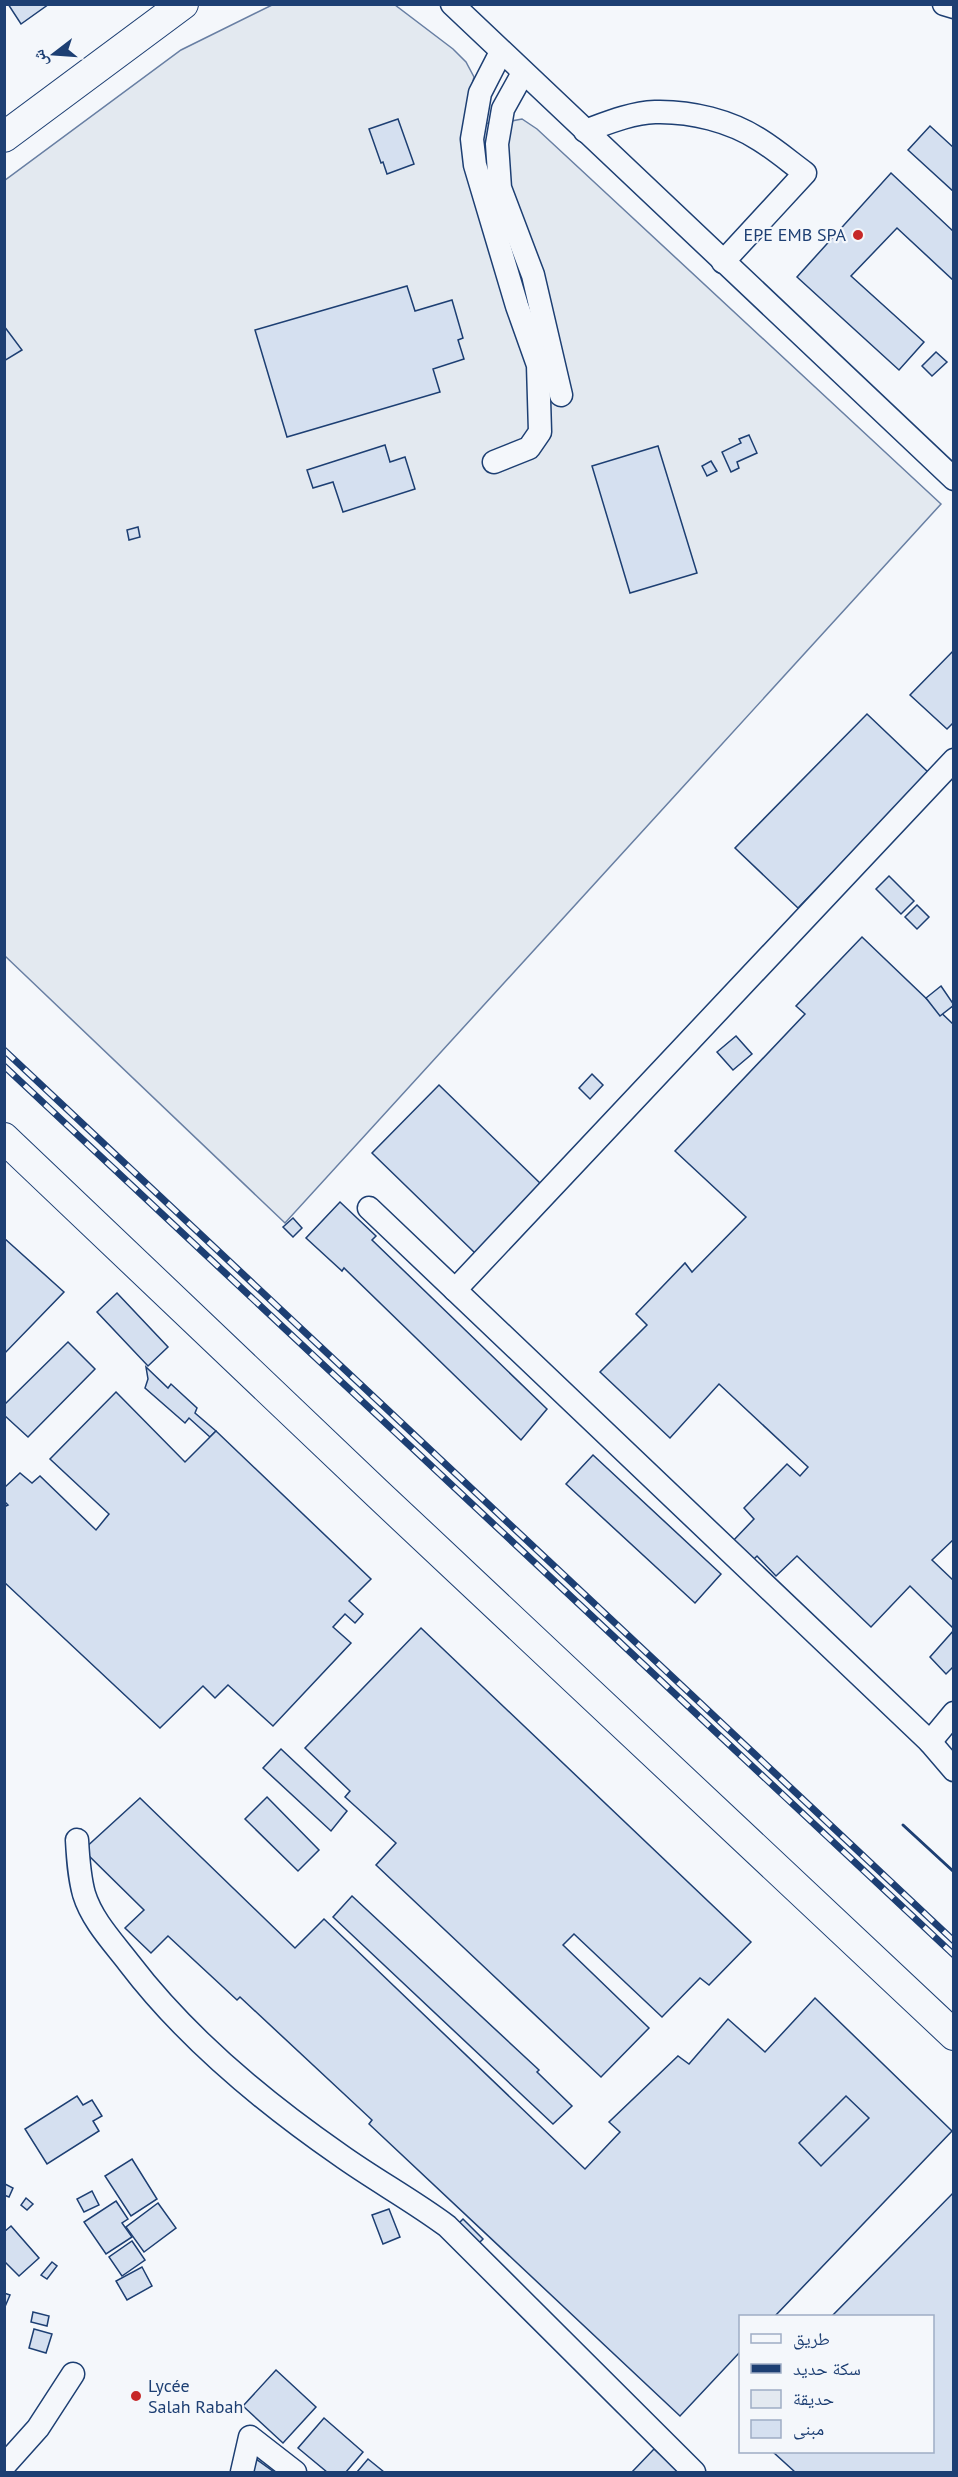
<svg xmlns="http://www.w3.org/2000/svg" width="958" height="2477" font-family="'PT Sans','Noto Naskh Arabic',sans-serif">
<rect width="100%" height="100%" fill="#f4f7fb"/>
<path fill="#e3e9f0" stroke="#687fa3" stroke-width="1.5" d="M272 5H395L453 49 466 62 474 77 466 109 490 125 522 119 537 129 941 504 285 1223 5 956 4 181 181 50Z"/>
<g fill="#d5e0f0" stroke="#1d3f73" stroke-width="1.5">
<path d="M8 4H49L21 24Z"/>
<path d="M398 119 414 164 387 174 383 162 381 163 369 129Z"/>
<path d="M930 126 954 148V192L908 150Z"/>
<path d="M891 173 954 232V281L897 228 851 276 924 342 899 370 797 277Z"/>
<path d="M407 286 415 311 452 300 463 338 458 340 464 359 433 369 440 392 287 437 255 330Z"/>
<path d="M4 326 22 350 4 361Z"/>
<path d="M936 352 947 362 932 376 922 366Z"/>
<path d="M749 435 757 453 737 462 739 468 731 472 722 452 741 443 739 439Z"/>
<path d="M385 445 390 462 405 457 415 489 343 512 333 482 313 488 307 470Z"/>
<path d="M658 446 697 573 630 593 592 466Z"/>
<path d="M711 461 717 471 707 476 702 466Z"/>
<path d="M138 527 140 537 129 540 127 530Z"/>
<path d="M954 650V722L947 729 910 695Z"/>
<path d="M867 714 929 773 798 908 735 848Z"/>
<path d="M889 876 914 901 901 914 876 889Z"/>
<path d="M917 905 929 917 917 929 905 917Z"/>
<path d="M862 937 954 1025V1539L932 1560 954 1581V1629L910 1586 871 1627 797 1556 776 1576 757 1556 751 1562 731 1543 754 1519 744 1508 787 1464 800 1476 808 1467 719 1384 670 1438 600 1372 647 1325 636 1314 685 1263 692 1272 746 1217 675 1151 805 1014 796 1006Z"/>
<path d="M941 986 954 1005 940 1016 926 998Z"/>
<path d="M736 1036 752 1054 733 1070 717 1052Z"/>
<path d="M592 1074 603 1085 590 1099 579 1088Z"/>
<path d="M439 1085 543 1186 475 1253 372 1153Z"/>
<path d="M340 1202 376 1236 372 1240 547 1409 521 1440 344 1268 342 1271 306 1238Z"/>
<path d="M293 1218 302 1228 293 1237 283 1227Z"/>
<path d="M4 1238 64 1292 4 1354Z"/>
<path d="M117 1293 168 1347 148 1366 97 1312Z"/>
<path d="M68 1342 95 1369 28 1437 4 1415V1405Z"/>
<path d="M146 1367 168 1388 171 1384 197 1408 195 1413 216 1431 210 1437 189 1418 185 1423 145 1388 148 1379Z"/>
<path d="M116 1392 185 1462 216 1431 371 1579 349 1601 363 1614 355 1623 345 1614 333 1627 351 1643 273 1726 228 1685 215 1698 203 1686 160 1728 4 1582V1507L8 1505 4 1501V1488L20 1473 32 1483 40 1476 96 1530 109 1514 50 1459Z"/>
<path d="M593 1455 721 1574 695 1603 566 1484Z"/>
<path d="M421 1628 751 1942 709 1985 700 1978 662 2017 574 1934 563 1945 649 2028 601 2077 376 1865 396 1843 345 1797 350 1791 305 1748Z"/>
<path d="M954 1630V1666L946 1674 930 1657Z"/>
<path d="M281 1749 347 1811 331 1831 263 1768Z"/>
<path d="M267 1797 319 1850 298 1871 245 1819Z"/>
<path d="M140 1798 295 1948 324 1919 585 2169 620 2132 609 2122 678 2056 689 2064 728 2019 765 2052 815 1998 952 2131 775 2316H740V2352L680 2416 369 2124 372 2120 240 1997 237 2000 168 1936 151 1953 125 1928 144 1910 83 1850Z"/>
<path d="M352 1896 539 2070 537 2072 572 2106 553 2124 333 1917Z"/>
<path d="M77 2096 83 2105 92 2100 102 2116 93 2121 99 2131 47 2164 25 2129Z"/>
<path d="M846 2096 869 2118 821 2166 799 2143Z"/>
<path d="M132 2159 157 2199 131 2216 105 2176Z"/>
<path d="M5 2184 13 2188 9 2197 4 2195Z"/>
<path d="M92 2191 99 2205 84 2212 77 2199Z"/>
<path d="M954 2192V2472H795L773 2452H932V2316H832Z"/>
<path d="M26 2198 33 2204 27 2210 21 2205Z"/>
<path d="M116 2201 128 2219 122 2223 132 2237 106 2254 84 2222Z"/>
<path d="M158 2203 176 2228 144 2252 126 2227Z"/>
<path d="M389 2209 400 2237 383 2244 372 2215Z"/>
<path d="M463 2219 483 2239 474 2248 455 2227Z"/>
<path d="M11 2226 39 2258 19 2276 4 2261V2232Z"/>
<path d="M132 2241 145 2260 122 2276 109 2257Z"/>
<path d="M52 2262 57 2266 47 2279 41 2275Z"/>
<path d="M142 2267 152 2286 127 2300 116 2281Z"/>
<path d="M4 2293 10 2295 4 2309Z"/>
<path d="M33 2312 49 2316 47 2326 31 2322Z"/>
<path d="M34 2329 52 2334 46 2353 29 2348Z"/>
<path d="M276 2370 316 2407 283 2443 243 2406Z"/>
<path d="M324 2418 363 2452 346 2472H327L298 2448Z"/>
<path d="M654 2449 679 2472H632Z"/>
<path d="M252 2456 274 2472H246Z"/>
<path d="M368 2459 384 2472H357Z"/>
</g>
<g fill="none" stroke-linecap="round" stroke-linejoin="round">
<g stroke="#1d3f73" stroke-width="25">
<g id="minor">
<path d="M452 4 954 479"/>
<path d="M944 4 954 7"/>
<path d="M523 73 503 109 497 144 500 188 533 275 561 395"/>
<path d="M585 131C607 123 631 113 655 112 691 111 731 121 760 140 776 150 790 162 805 173L723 262"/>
<path d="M494 462 529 448 540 432 538 365 517 306 475 165 472 139 480 93 501 52"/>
<path d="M369 1208 930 1742 954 1770"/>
<path d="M455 1290 954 760"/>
<path d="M930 1742 954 1713"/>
<path d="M77 1840C78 1858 79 1876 84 1894 92 1920 112 1941 129 1963 187 2039 262 2101 340 2155 375 2180 412 2200 447 2226L694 2472"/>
<path d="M4 2466 38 2428 73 2374"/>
<path d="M242 2472 250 2437 295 2472"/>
</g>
</g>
<g stroke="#1d3f73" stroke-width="32">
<g id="major">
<path d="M4 137 183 4"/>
<path d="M4 1138 378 1494 954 2035"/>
</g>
</g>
<use href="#minor" stroke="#f4f7fb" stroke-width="22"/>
<use href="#major" stroke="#f4f7fb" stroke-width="30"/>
<g stroke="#1d3f73" stroke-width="7">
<g id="rail">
<path d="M4 1050 954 1941"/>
<path d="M4 1066 954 1955"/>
</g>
</g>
<use href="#rail" stroke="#f4f7fb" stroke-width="4.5" stroke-dasharray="14" stroke-linecap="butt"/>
<path stroke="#1d3f73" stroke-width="3" d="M903 1825 954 1872"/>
</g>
<g fill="#c62828" stroke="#f4f7fb" stroke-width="2">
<circle cx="858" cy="235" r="6"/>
<circle cx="136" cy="2396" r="6"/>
</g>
<g text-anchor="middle" stroke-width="4.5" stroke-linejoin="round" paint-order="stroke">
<g font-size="18" fill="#1d3f73" stroke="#f4f7fb" text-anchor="end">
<text x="846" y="241">EPE EMB SPA</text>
<text x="148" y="2392" text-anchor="start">Lycée<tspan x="148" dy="21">Salah Rabah</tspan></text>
</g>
</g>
<rect width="958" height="2477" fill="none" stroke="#1d3f73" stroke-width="12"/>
<rect x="739" y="2315" width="195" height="138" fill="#f4f7fb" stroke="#9eadc5" stroke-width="1.5"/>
<rect x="751" y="2334" width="30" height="9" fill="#f4f7fb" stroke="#9eadc5" stroke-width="1.5"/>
<text x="793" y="2345" font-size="18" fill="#1d3f73">طريق</text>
<rect x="751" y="2364" width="30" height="9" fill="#1d3f73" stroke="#9eadc5" stroke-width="1.5"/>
<text x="793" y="2375" font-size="18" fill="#1d3f73">سكة حديد</text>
<rect x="751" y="2390" width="30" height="18" fill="#e3e9f0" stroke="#9eadc5" stroke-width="1.5"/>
<text x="793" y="2405" font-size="18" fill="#1d3f73">حديقة</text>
<rect x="751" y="2420" width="30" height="18" fill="#d5e0f0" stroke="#9eadc5" stroke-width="1.5"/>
<text x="793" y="2435" font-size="18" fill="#1d3f73">مبنى</text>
<g transform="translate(54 54) rotate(253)" stroke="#f4f7fb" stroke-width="4.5" paint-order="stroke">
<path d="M0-4.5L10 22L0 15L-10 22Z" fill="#1d3f73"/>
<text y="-9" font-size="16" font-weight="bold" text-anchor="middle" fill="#1d3f73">ش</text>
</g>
</svg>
